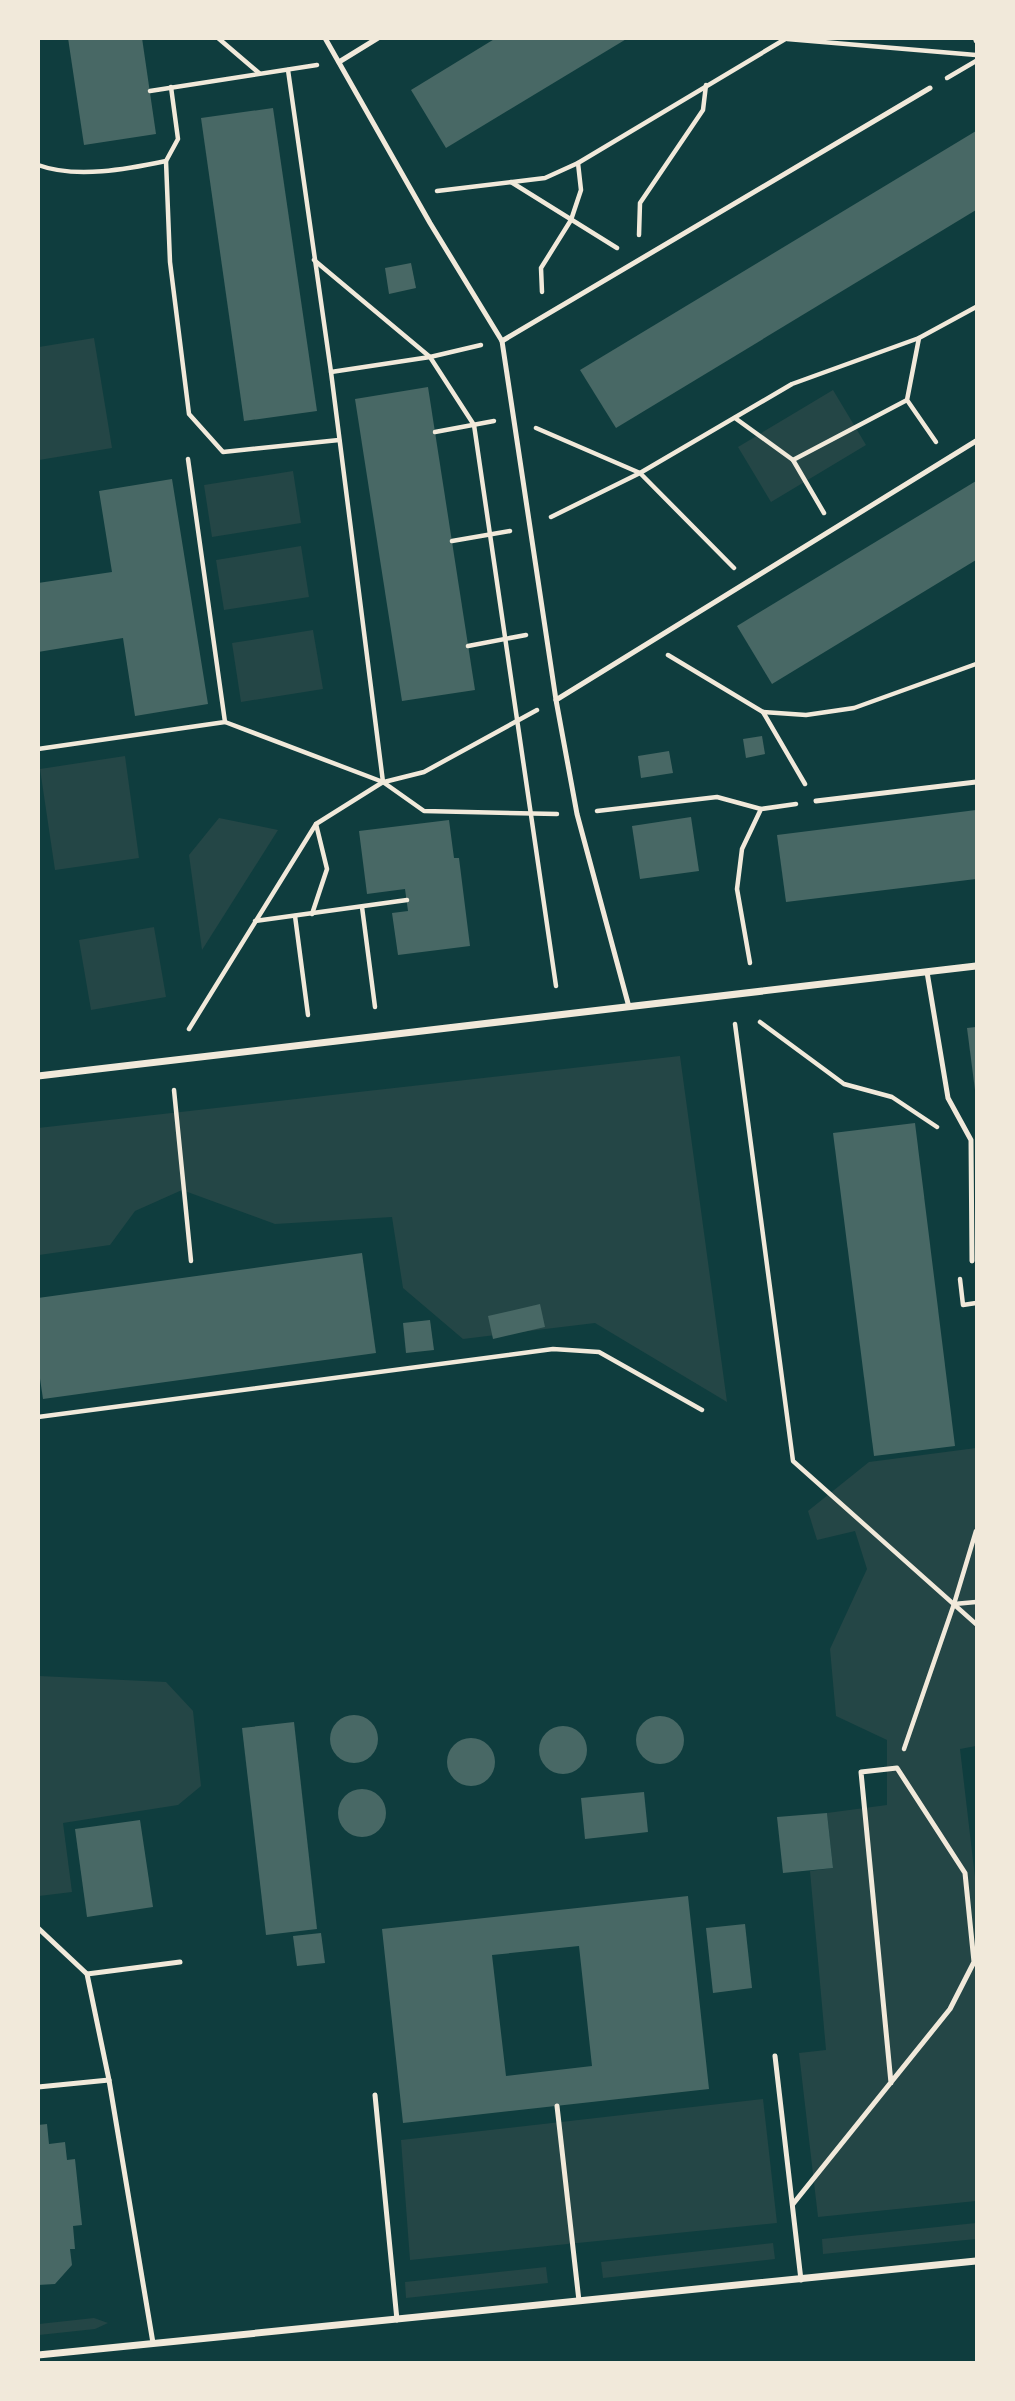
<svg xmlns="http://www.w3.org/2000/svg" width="1015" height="2401" font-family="'Exo 2',sans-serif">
<rect width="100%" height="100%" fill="#0f3d3e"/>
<g fill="#244646">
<path d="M94 338 112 448 39 460V347Z"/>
<path d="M833 390 866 445 771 502 738 447Z"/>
<path d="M293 471 301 523 212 537 204 485Z"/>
<path d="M301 546 309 597 224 610 216 560Z"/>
<path d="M313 630 323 689 241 702 232 643Z"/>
<path d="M125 756 139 858 55 870 40 769Z"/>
<path d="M219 818 278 830 202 950 189 855Z"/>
<path d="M154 927 166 997 91 1010 79 940Z"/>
<path d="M680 1056 727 1402 595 1323 463 1339 403 1288 392 1217 275 1224 182 1190 135 1211 110 1245 39 1255 38 1128Z"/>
<path d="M976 1448V1746L960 1749 976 1886V2201L818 2217 799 2053 826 2050 810 1871 833 1868 827 1813 887 1805V1740L836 1716 830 1649 867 1569 855 1531 817 1540 808 1511 869 1462Z"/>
<path d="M39 1676 166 1682 193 1711 201 1786 178 1805 63 1823 72 1892 39 1896Z"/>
<path d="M763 2099 777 2223 410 2260 401 2140Z"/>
<path d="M976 2223V2239L823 2254 822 2239Z"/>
<path d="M773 2243 775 2259 603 2278 601 2262Z"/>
<path d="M546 2267 548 2283 406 2298 405 2282Z"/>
<path d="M94 2318 108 2323 95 2329 39 2335V2324Z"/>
</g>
<g fill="#486865" fill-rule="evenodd">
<path d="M68 38H142L156 134 84 145Z"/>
<path d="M496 38H628L446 148 411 90Z"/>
<path d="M273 108 317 411 244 421 201 118Z"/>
<path d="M976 131V210L616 428 580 370Z"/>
<path d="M411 263 416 288 389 294 385 268Z"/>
<path d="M428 387 475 690 402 701 355 399Z"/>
<path d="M172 479 208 704 135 716 123 638 38 652V583L112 572 99 491Z"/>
<path d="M976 481V560L772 684 737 626Z"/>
<path d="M762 736 765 754 746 758 743 739Z"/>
<path d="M669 751 673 773 641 778 638 756Z"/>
<path d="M976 810V879L786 902 777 835Z"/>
<path d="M691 817 699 871 640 879 632 826Z"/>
<path d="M449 820 454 858H459L470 946 398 955 392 913 408 911 405 889 367 894 359 831Z"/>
<path d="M976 1027V1090H975L967 1028Z"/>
<path d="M915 1123 955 1446 874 1456 833 1133Z"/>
<path d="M362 1253 376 1353 43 1399 38 1365V1298Z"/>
<path d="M540 1304 545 1327 493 1339 488 1316Z"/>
<path d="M430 1320 434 1350 406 1353 403 1323Z"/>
<circle cx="354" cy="1739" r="24"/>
<circle cx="660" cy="1740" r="24"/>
<path d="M294 1722 317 1929 266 1935 242 1728Z"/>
<circle cx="563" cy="1750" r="24"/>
<circle cx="471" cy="1762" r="24"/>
<circle cx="362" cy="1813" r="24"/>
<path d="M644 1792 648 1832 585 1839 581 1798Z"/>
<path d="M827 1813 833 1868 783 1873 777 1817Z"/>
<path d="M140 1820 153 1907 87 1917 75 1829Z"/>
<path d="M688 1896 709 2089 403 2123 382 1929ZM579 1946 592 2066 506 2076 492 1955Z"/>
<path d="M745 1924 752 1988 713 1993 706 1928Z"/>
<path d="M321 1933 325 1963 297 1966 293 1936Z"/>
<path d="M47 2124 49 2144 65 2142 67 2160 75 2159 82 2225 73 2226 75 2249H70L72 2265 55 2284 38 2285V2125Z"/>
</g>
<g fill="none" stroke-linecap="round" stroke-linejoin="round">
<g stroke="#f1e9da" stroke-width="4.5">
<path d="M218 38 259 73"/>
<path d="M975 38 976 41"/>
<path d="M787 39 976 55"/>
<path d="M947 78 976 61"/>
<path d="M150 91 317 65"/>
<path d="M166 161 170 262 189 414 223 452 339 440"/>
<path d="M38 165C76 179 128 169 166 161L178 139 171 87"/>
<path d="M511 182 617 248"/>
<path d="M437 191 545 178 578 163 787 38"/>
<path d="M639 235 640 203 703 110 706 85"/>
<path d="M314 260 430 357 474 425 556 986"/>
<path d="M542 292 541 268 571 220 581 190 578 163"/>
<path d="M919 338 907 400 936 442"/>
<path d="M331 372 430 357 481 345"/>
<path d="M735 418 793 460 824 513"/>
<path d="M536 428 640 473 734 568"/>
<path d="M435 432 494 421"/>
<path d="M793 460 907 400"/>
<path d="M551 517 640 473 792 384 919 338 976 307"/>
<path d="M452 541 510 531"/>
<path d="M468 646 526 635"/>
<path d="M668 655 763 712 805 784"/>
<path d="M763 712 806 715 854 708 976 664"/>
<path d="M225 722 383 782 424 811 557 814"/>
<path d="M38 749 225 722 188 459"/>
<path d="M384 782 424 772 537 710"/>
<path d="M597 811 717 797 761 809 796 804"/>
<path d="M362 907 375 1007"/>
<path d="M312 914 327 869 316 824"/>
<path d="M295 916 308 1015"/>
<path d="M255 921 407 900"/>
<path d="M750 963 737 889 742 849 761 809"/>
<path d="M760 1022 844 1084 892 1097 937 1127"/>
<path d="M735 1024 793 1461 976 1624"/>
<path d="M189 1029 316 824 383 782 331 372 288 70"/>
<path d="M174 1090 191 1261"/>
<path d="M960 1279 963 1305 976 1303"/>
<path d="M38 1417 553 1349 599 1352 702 1410"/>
<path d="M954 1604 976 1602"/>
<path d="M904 1749 954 1604 976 1531"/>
</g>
<g stroke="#f1e9da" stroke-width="5">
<path d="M325 38 430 223 502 341 556 700 577 814 629 1007"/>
<path d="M339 62 378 38"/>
<path d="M502 341 930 88"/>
<path d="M556 700 976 441"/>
<path d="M816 801 976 782"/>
<path d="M927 972 948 1098 971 1140 972 1261"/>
<path d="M38 1928 87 1974 109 2080 153 2343"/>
<path d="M87 1974 180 1962"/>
<path d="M775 2056 801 2280"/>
<path d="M38 2087 109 2080"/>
<path d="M375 2095 397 2320"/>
<path d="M557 2106 579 2301"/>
<path d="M793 2204 950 2009 974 1962 965 1873 897 1768 861 1772 891 2083"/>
</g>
<g stroke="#f1e9da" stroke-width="7">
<path d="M38 1076 976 966"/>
<path d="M38 2355 976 2261"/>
</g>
</g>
<rect width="1015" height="2401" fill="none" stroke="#f1e9da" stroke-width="80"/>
</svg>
